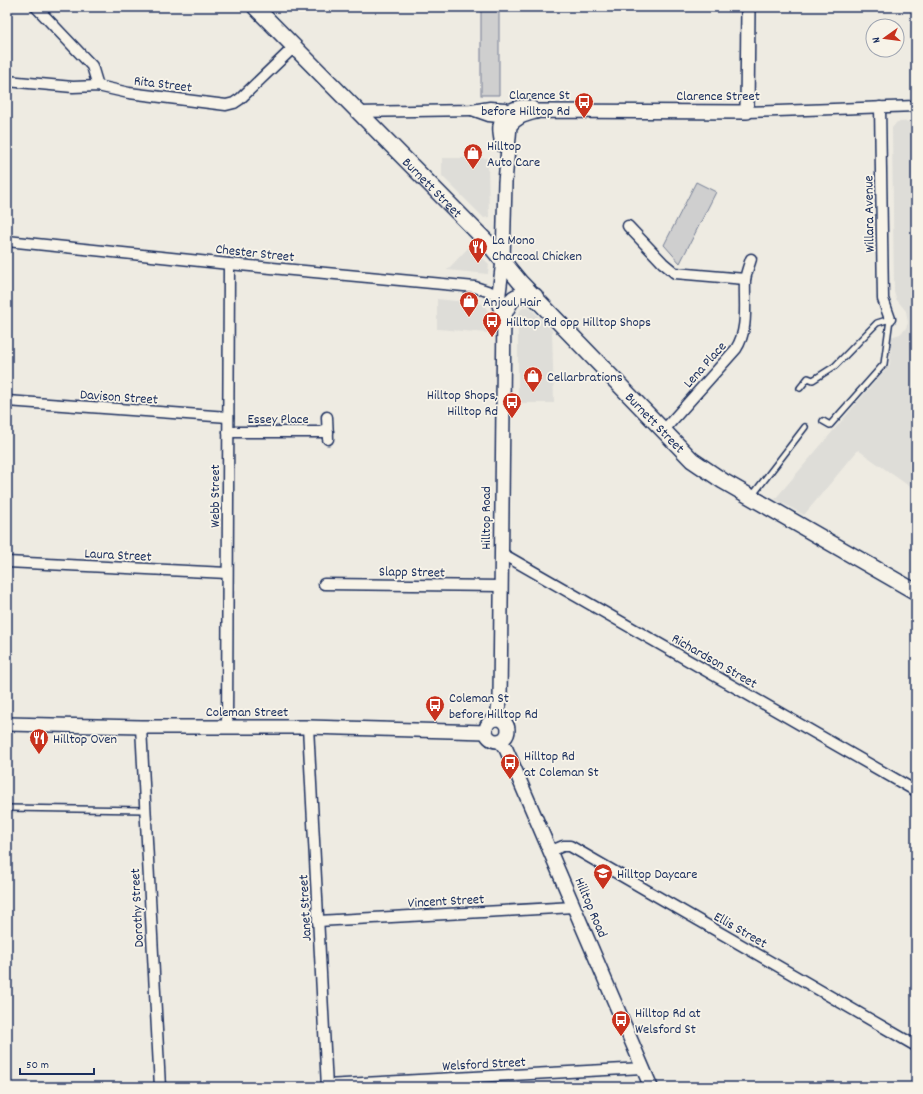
<svg xmlns="http://www.w3.org/2000/svg" width="923" height="1094" font-family="Dekko,sans-serif">
<rect width="100%" height="100%" fill="#eeebe2"/>
<filter id="ink" filterUnits="userSpaceOnUse"><feTurbulence type="fractalNoise" baseFrequency=".025" numOctaves="2"/><feDisplacementMap in="SourceGraphic" scale="8" xChannelSelector="R" yChannelSelector="G"/><feConvolveMatrix kernelMatrix="1 2 1 2 8 2 1 2 1" color-interpolation-filters="sRGB"/></filter>
<g filter="url(#ink)">
<g fill="#deddd8">
<path d="M916 121V491L858 450 804 515 775 499 890 364 891 337 900 334 906 328 908 323 906 311 896 299 894 292 892 128 897 122Z"/>
<path d="M442 158H488L489 217 484 218 442 176Z"/>
<path d="M470 246 489 264 488 274 447 270Z"/>
<path d="M437 299 484 304 488 312 489 333 437 329Z"/>
<path d="M528 306 552 330 554 403H518V316L521 309Z"/>
</g>
<g fill="#cfcfcf" stroke="#757f96">
<rect x="481" y="7" width="18" height="88"/>
<path d="M696 182 716 192 680 263 664 245Z"/>
</g>
<g fill="none" stroke-linecap="round" stroke-linejoin="round">
<g stroke="#1b2f5e" stroke-width="8">
<g id="service">
<path d="M800 388 808 378 813 380 835 366 877 323 890 319 884 364 830 425 823 421"/>
<path d="M752 496 805 427"/>
<path d="M7 808 145 810"/>
</g>
</g>
<g stroke="#1b2f5e" stroke-width="13">
<g id="minor">
<path d="M36 7 92 66 98 86"/>
<path d="M7 81 73 87 98 86 129 93 226 105 234 103 240 99 294 47"/>
<path d="M880 107 883 299 890 319"/>
<path d="M472 110 489 116 509 118"/>
<path d="M357 112 472 110 490 107 505 108 513 116"/>
<path d="M747 112 916 106"/>
<path d="M628 226 663 263 675 273 745 279"/>
<path d="M7 241 229 264 475 287 493 293H499"/>
<path d="M7 401 228 417"/>
<path d="M327 417 328 439"/>
<path d="M663 431 736 349C749 329 744 303 745 280 746 273 749 265 751 259"/>
<path d="M228 432H328"/>
<path d="M501 553 916 791"/>
<path d="M7 562 227 573"/>
<path d="M324 584 501 586"/>
<path d="M141 727 160 1087"/>
<path d="M308 727 327 1087"/>
<path d="M227 728 229 264"/>
<path d="M551 851 563 846H570L916 1046"/>
<path d="M318 921 574 907"/>
<path d="M326 1085 643 1068"/>
</g>
</g>
<g stroke="#1b2f5e" stroke-width="16">
<g id="tertiary">
<path d="M502 145C501 139 499 131 500 126 502 111 519 104 532 108"/>
<path d="M503 317 499 305V293L503 261 505 182 510 126C519 115 526 115 539 111L747 112 748 7"/>
<path d="M496 719 500 701 504 309"/>
<circle cx="497" cy="730" r="11"/>
<path d="M7 724 141 727H308L486 732"/>
<path d="M500 741 506 749 513 765 651 1087"/>
</g>
</g>
<g stroke="#1b2f5e" stroke-width="18">
<g id="secondary">
<path id="s1" d="M255 7 487 242 520 282 692 460 723 481 916 592"/>
<path d="M503 317C511 298 513 293 535 296"/>
</g>
</g>
<use href="#service" stroke="#f7f3e8" stroke-width="5"/>
<use href="#minor" stroke="#f7f3e8" stroke-width="10"/>
<use href="#tertiary" stroke="#f7f3e8" stroke-width="13"/>
<use href="#secondary" stroke="#f7f3e8" stroke-width="15"/>
</g>
</g>
<defs>
<g id="bus-pin" transform="scale(1)"><path d="M0 17L-7.5 6A9.5 9.5 0 1 1 7.5 6Z" fill="#c8321e" stroke="#f7f3e8"/><path d="M-5-6H5V4H4V6H2V4H-2V6H-4V4H-5ZM-3.5-4V0h7V-4ZM-3.5 1.2v1.5H-2V1.2ZM2 1.2v1.5H3.5V1.2Z" fill="#fff"/></g>
<g id="shop-pin" transform="scale(1)"><path d="M0 17L-7.5 6A9.5 9.5 0 1 1 7.5 6Z" fill="#c8321e" stroke="#f7f3e8"/><path d="M-5-2.5h2.3a2.7 3.5 0 0 1 5.4 0H5L5.5 6h-11ZM-1.5-2.5h3a1.5 2.3 0 0 0-3 0Z" fill="#fff"/></g>
<g id="restaurant-pin" transform="scale(1)"><path d="M0 17L-7.5 6A9.5 9.5 0 1 1 7.5 6Z" fill="#c8321e" stroke="#f7f3e8"/><path d="M-5-6h1v4h1v-4h1v4h1v-4h1v5L-1.5 .5V6h-2V.5L-5-1ZM5-6V6H3V1.5H1.5Q1.5-4 5-6Z" fill="#fff"/></g>
<g id="school-pin" transform="scale(1)"><path d="M0 17L-7.5 6A9.5 9.5 0 1 1 7.5 6Z" fill="#c8321e" stroke="#f7f3e8"/><path d="M0-5L7-2L0 1L-7-2ZM-4 1L0 2.5L4 1V4Q0 6-4 4Z" fill="#fff"/></g>
</defs>
<g fill-rule="evenodd">
<use href="#bus-pin" x="584" y="102"/>
<use href="#shop-pin" x="473" y="153"/>
<use href="#restaurant-pin" x="478" y="247"/>
<use href="#shop-pin" x="469" y="301"/>
<use href="#bus-pin" x="492" y="321"/>
<use href="#shop-pin" x="533" y="376"/>
<use href="#bus-pin" x="512" y="402"/>
<use href="#bus-pin" x="435" y="705"/>
<use href="#restaurant-pin" x="39" y="738"/>
<use href="#bus-pin" x="510" y="763"/>
<use href="#school-pin" x="603" y="873"/>
<use href="#bus-pin" x="621" y="1020"/>
</g>
<g text-anchor="middle" stroke-width="3.5" stroke-linejoin="round" paint-order="stroke">
<g font-size="14" fill="#1b2f5e" stroke="#f7f3e8">
<text transform="translate(163 83) rotate(7)" y="5">Rita Street</text>
<text x="718" y="100">Clarence Street</text>
<text dy="5" stroke="none"><textPath href="#s1" startOffset="253">Burnett Street</textPath></text>
<text transform="translate(868 214) rotate(-91)" y="5">Willara Avenue</text>
<text transform="translate(255 252) rotate(6)" y="5">Chester Street</text>
<text transform="translate(704 364) rotate(-48)" y="5">Lena Place</text>
<text transform="translate(119 396) rotate(4)" y="5">Davison Street</text>
<text x="278" y="423">Essey Place</text>
<text dy="5" stroke="none"><textPath href="#s1" startOffset="577">Burnett Street</textPath></text>
<text transform="translate(214 496) rotate(-90)" y="5">Webb Street</text>
<text transform="translate(485 518) rotate(-90)" y="5">Hilltop Road</text>
<text transform="translate(118 554) rotate(3)" y="5">Laura Street</text>
<text transform="translate(412 571) rotate(1)" y="5">Slapp Street</text>
<text transform="translate(715 660) rotate(30)" y="5">Richardson Street</text>
<text x="247" y="716">Coleman Street</text>
<text transform="translate(446 900) rotate(-3)" y="5">Vincent Street</text>
<text transform="translate(592 907) rotate(67)" y="5">Hilltop Road</text>
<text transform="translate(136 908) rotate(-93)" y="5">Dorothy Street</text>
<text transform="translate(304 908) rotate(-93)" y="5">Janet Street</text>
<text transform="translate(741 929) rotate(30)" y="5">Ellis Street</text>
<text transform="translate(484 1063) rotate(-3)" y="5">Welsford Street</text>
</g>
<g font-size="14" fill="#1b2f5e" stroke="#f7f3e8" text-anchor="start">
<text x="570" y="99" text-anchor="end">Clarence St<tspan x="570" dy="16">before Hilltop Rd</tspan></text>
<text x="487" y="150">Hilltop<tspan x="487" dy="16">Auto Care</tspan></text>
<text x="492" y="244">La Mono<tspan x="492" dy="16">Charcoal Chicken</tspan></text>
<text x="483" y="306">Anjoul Hair</text>
<text x="506" y="326">Hilltop Rd opp Hilltop Shops</text>
<text x="547" y="381">Cellarbrations</text>
<text x="498" y="399" text-anchor="end">Hilltop Shops,<tspan x="498" dy="16">Hilltop Rd</tspan></text>
<text x="449" y="702">Coleman St<tspan x="449" dy="16">before Hilltop Rd</tspan></text>
<text x="53" y="743">Hilltop Oven</text>
<text x="524" y="760">Hilltop Rd<tspan x="524" dy="16">at Coleman St</tspan></text>
<text x="617" y="878">Hilltop Daycare</text>
<text x="635" y="1017">Hilltop Rd at<tspan x="635" dy="16">Welsford St</tspan></text>
</g>
</g>
<rect width="923" height="1094" fill="none" stroke="#f7f3e8" stroke-width="24"/>
<rect x="12" y="12" width="899" height="1070" fill="none" stroke="#1b2f5e" stroke-width="1.5" filter="url(#ink)"/>
<g transform="translate(885 38) rotate(256)"><circle r="19" fill="#f7f3e8" stroke="#9fa5b1"/>
<path d="M0-3L7 15L0 10L-7 15Z" fill="#c8321e"/>
<text y="-6" font-size="11" font-weight="bold" text-anchor="middle" fill="#1b2f5e">N</text>
</g>
<path d="M20 1068v6h74v-6" fill="none" stroke="#1b2f5e" stroke-width="2"/>
<text x="26" y="1068" font-size="12" fill="#1b2f5e" stroke="#f7f3e8" stroke-width="3" paint-order="stroke">50 m</text>
</svg>
